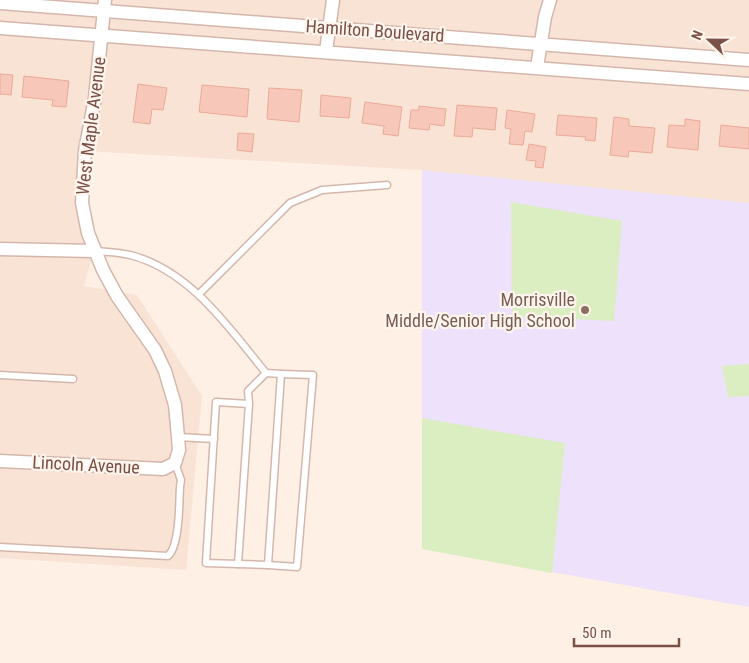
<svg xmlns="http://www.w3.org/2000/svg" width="749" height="663" font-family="'Roboto Condensed',sans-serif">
<rect width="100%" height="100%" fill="#fef0e4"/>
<path fill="#f9e3d5" d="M0 0H749V203L421 170 85 151 82 203 94 251 84 286 137 295 202 396 186 570 0 558Z"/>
<path fill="#ede1fb" d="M422 170 749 203V607L422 549Z"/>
<g fill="#dbeec1">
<path d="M511 202 622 221 614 321 512 316Z"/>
<path d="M749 364V396L728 397 722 366Z"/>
<path d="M422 418 565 443 552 573 422 549Z"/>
</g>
<g fill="#f7c7b9" stroke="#ebaa98">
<path d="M0 74 13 75 11 95 0 94Z"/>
<path d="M24 76 69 81 66 107 52 106 53 100 22 97Z"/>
<path d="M138 84 167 88 163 110 152 109 150 124 133 122Z"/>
<path d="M202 85 249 89 247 117 199 112Z"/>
<path d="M269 88 302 90 299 122 267 119Z"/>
<path d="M321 95 351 98 349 118 320 116Z"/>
<path d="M365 102 402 107 398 136 383 134 384 126 362 123Z"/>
<path d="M457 105 497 108 495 130 473 128 472 137 454 136Z"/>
<path d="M419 106 446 109 444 126 430 124 429 130 409 128 411 110H419Z"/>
<path d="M507 110 535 114 532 132 525 131 523 145 509 144 511 129 505 128Z"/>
<path d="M558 115 597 118 595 141 585 140 586 137 556 135Z"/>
<path d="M614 117 629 119V126L655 128 652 153 629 151 628 157 610 155Z"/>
<path d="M685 119 700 121 698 150 667 147 669 125 685 126Z"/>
<path d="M721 125 749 128V149L719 146Z"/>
<path d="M238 133 254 134 252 152 237 150Z"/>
<path d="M529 144 546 147 543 168 535 167 536 161 526 160Z"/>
</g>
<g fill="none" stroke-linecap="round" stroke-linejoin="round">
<g stroke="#d4b7ac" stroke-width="9">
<g id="lane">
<path d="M96 251C107 252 119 252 130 255 190 270 229 328 266 373"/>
<path d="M199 294 290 203 322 190 387 185"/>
<path d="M0 375 73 379"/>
<path d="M216 402 249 404 238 564 206 563Z"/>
<path d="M178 437 214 439"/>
<path d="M0 547 168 556C180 545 179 503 180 487L181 480 175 463"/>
<path d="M238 564 268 565 281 374 266 373 248 391 249 404"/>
<path d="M268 565 297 567 313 375 281 374"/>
</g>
</g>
<g stroke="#d4b7ac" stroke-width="15">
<g id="street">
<path d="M0 3 749 60"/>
<path d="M0 28 749 84"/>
<path d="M326 51 333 0"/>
<path d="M537 67 545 17 550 0"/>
<path d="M0 249 94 251"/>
<path d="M0 461 163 469 175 463 179 450 178 437 175 405 165 371 155 350 117 296 103 270 88 233 82 203 85 151 95 98 105 0"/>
</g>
</g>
<use href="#lane" stroke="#fff" stroke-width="6"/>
<use href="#street" stroke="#fff" stroke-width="12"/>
</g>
<circle fill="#8d6e63" stroke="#fff5ed" stroke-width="2" cx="585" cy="310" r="5"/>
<g text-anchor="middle" stroke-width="4.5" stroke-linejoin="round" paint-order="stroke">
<g font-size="18" fill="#7a5047" stroke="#fff5ed">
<text transform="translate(375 31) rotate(4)" y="6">Hamilton Boulevard</text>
<text transform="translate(91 126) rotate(-83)" y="6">West Maple Avenue</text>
<text transform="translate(86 465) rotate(3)" y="6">Lincoln Avenue</text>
</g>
<g font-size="18" fill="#785e54" stroke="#fff5ed" text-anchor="end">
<text x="575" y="306">Morrisville<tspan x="575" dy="21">Middle/Senior High School</tspan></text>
</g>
</g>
<g transform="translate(709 40) rotate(292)" stroke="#fff5ed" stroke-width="4" paint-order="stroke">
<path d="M0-4L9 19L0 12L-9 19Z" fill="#7a5047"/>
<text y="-8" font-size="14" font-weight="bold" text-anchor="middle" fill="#7a5047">N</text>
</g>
<path d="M574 638v8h105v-8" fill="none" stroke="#7a5047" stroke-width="2.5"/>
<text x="582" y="638" font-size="15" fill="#7a5047" stroke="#fff5ed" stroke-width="4" paint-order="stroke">50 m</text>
</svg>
